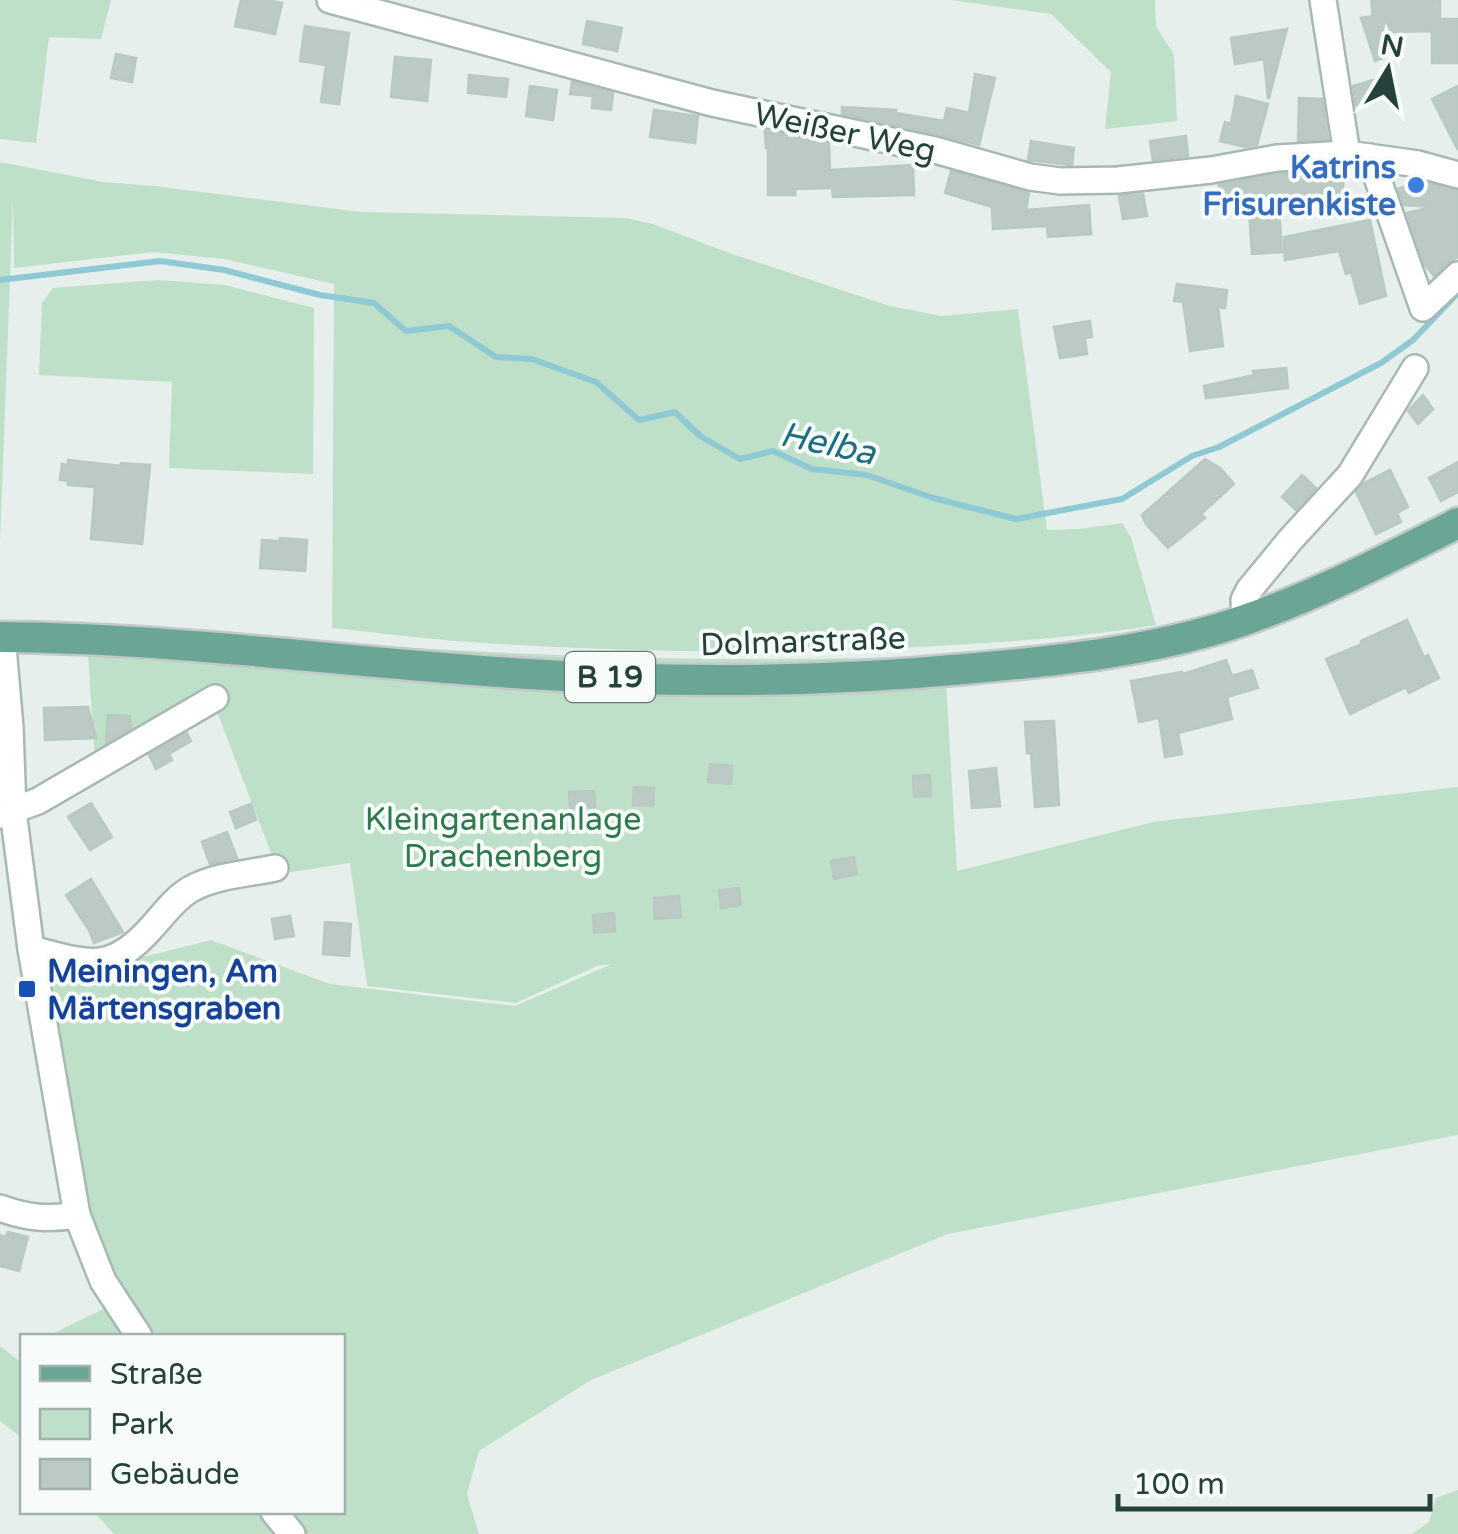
<svg xmlns="http://www.w3.org/2000/svg" width="1458" height="1534" font-family="'Varela Round',sans-serif">
<rect width="100%" height="100%" fill="#e6efeb"/>
<g fill="#bfe0c8">
<path d="M0 0H111L101 39 49 37 36 143 0 139Z"/>
<path d="M951 0H1155L1156 26 1174 55 1177 121 1105 129 1111 72 1051 14Z"/>
<path d="M0 162 103 182 154 186 361 212 627 218 656 225 729 253 890 306 942 316 1018 309 1047 530 1079 529 1122 523 1131 537 1156 625C1089 636 1021 641 953 645 796 655 639 653 483 643 432 640 382 633 332 628L334 284 224 259 153 252 14 268 13 197 0 544Z"/>
<path d="M158 280 225 285 314 308 313 474 169 468 172 382 39 375 42 303 53 288Z"/>
<path d="M361 645C571 658 780 665 990 653L903 665 642 667 420 656Z"/>
<path d="M88 655 538 685 946 682 957 871 1153 822 1458 787V1135L948 1234 591 1380 479 1451 467 1494 479 1534H114L94 1512H342V1336H48L128 1297 87 1218 43 976 50 963 95 969 211 940 330 984 515 1006 612 964 597 966 516 1003 367 986 350 863 279 874 211 696 95 761Z"/>
<path d="M0 1346 18 1360 22 1357V1438L0 1421Z"/>
<path d="M1458 1490V1534H1412L1429 1522 1436 1498Z"/>
</g>
<g fill="none" stroke-linecap="round" stroke-linejoin="round">
<path stroke="#8ec9d4" stroke-width="6" d="M0 280 160 261 224 270 320 295 374 303 406 331 449 326 496 357 532 359 596 382 639 420 675 412 700 436 740 459 773 451 812 469 867 475 933 498 1016 519 1122 499 1192 456 1219 447 1381 363 1413 340 1458 293"/>
</g>
<g fill="#bbcac4" stroke="#b8c9c2" stroke-width="2.5">
<path d="M241 0H267L282 3 275 34 235 26Z"/>
<path d="M1371 0H1440V19H1458V63H1432V31L1387 32 1395 54 1375 61 1361 18 1373 16Z"/>
<path d="M587 21 622 28 617 51 583 44Z"/>
<path d="M305 26 349 33 339 104 321 102 326 65 300 61Z"/>
<path d="M1287 29 1269 98H1268L1264 59 1235 64 1231 38Z"/>
<path d="M116 54 136 58 132 82 111 78Z"/>
<path d="M395 57 431 60 427 101 391 97Z"/>
<path d="M975 74 995 78 979 145 938 134 842 114V107L896 110V113L944 121 947 108 969 113Z"/>
<path d="M469 75 508 79 506 97 468 93Z"/>
<path d="M1373 80 1379 100 1356 106 1353 86Z"/>
<path d="M572 82 613 93 611 110 592 108 593 95V96L570 94Z"/>
<path d="M530 86 557 90 553 120 526 116Z"/>
<path d="M1458 86V150L1432 99Z"/>
<path d="M1236 96 1268 104 1257 145 1245 147 1220 141 1225 122 1231 124Z"/>
<path d="M1299 98 1322 99 1328 139 1298 141Z"/>
<path d="M654 110 698 116 695 143 650 137Z"/>
<path d="M765 131 787 135V138H799L829 144 830 170 913 165 914 195 833 197 832 188 795 189V195H768V148H766Z"/>
<path d="M1186 136 1188 156 1153 160 1150 141Z"/>
<path d="M1031 141 1074 148 1072 165 1028 160Z"/>
<path d="M951 171 1029 193 1026 210 1089 205 1091 234 1048 237 1047 226 993 229 992 207 945 193Z"/>
<path d="M1329 171 1344 173 1342 200 1278 195 1282 252 1252 254 1248 196 1220 199 1219 185 1279 174Z"/>
<path d="M1418 181 1458 191V257L1447 263 1434 276 1425 265 1407 213 1433 207 1404 205 1398 189Z"/>
<path d="M1143 194 1147 216 1123 219 1119 196Z"/>
<path d="M1370 220 1386 296 1360 304 1351 272 1346 274 1339 251 1285 260 1284 237Z"/>
<path d="M1177 284 1227 290 1225 308 1218 307 1223 346 1190 351 1183 302 1174 301Z"/>
<path d="M1090 321 1092 337 1085 338 1087 354 1060 358 1054 327Z"/>
<path d="M1286 368 1288 388 1206 398 1204 386 1254 375 1253 371Z"/>
<path d="M1423 395 1433 409 1418 424 1408 411Z"/>
<path d="M1205 459 1220 468 1234 484 1201 514 1205 518 1168 548 1146 524 1142 515Z"/>
<path d="M68 460 121 466V463L150 465 142 544 91 539 95 487 68 485V481L60 480 62 464 68 465Z"/>
<path d="M1458 462V492L1441 501 1429 478Z"/>
<path d="M1390 470 1408 507 1397 513 1401 522 1376 534 1356 492 1364 483Z"/>
<path d="M1302 475 1316 488 1296 510 1282 497Z"/>
<path d="M280 538 307 540 305 571 260 568 262 540 280 541Z"/>
<path d="M1407 620 1424 657 1428 655 1439 678 1409 693 1406 687 1350 714 1326 659 1362 644 1361 641Z"/>
<path d="M1226 660 1232 676 1252 670 1258 688 1227 697 1232 719 1178 733 1182 754 1165 757 1159 718 1139 722 1131 681 1182 672 1183 674Z"/>
<path d="M88 707 96 738 45 740 44 708Z"/>
<path d="M108 715 130 716 131 728 106 743Z"/>
<path d="M1054 721 1059 805 1035 807 1031 753H1027L1025 722Z"/>
<path d="M187 733 191 741 169 754 172 760 156 769 149 755Z"/>
<path d="M710 764 732 766 731 784 708 782Z"/>
<path d="M996 768 1000 806 972 808 969 771Z"/>
<path d="M930 775 931 796 914 797 913 776Z"/>
<path d="M634 787 654 788 653 806 633 805Z"/>
<path d="M594 791 595 807 570 808 569 792Z"/>
<path d="M91 803 112 837 90 850 68 817Z"/>
<path d="M251 804 256 820 236 828 230 812Z"/>
<path d="M406 812 408 828 387 831 385 815Z"/>
<path d="M227 832 237 858 210 864 202 842Z"/>
<path d="M854 857 857 874 834 879 831 861Z"/>
<path d="M91 879 123 932 94 943 89 930 66 895Z"/>
<path d="M739 888 741 905 721 908 719 890Z"/>
<path d="M679 896 681 917 655 919 654 898Z"/>
<path d="M614 913 615 931 594 933 593 915Z"/>
<path d="M290 916 294 936 275 939 272 919Z"/>
<path d="M325 922 351 924 349 956 323 954Z"/>
<path d="M8 1232 28 1237 19 1271 0 1266V1235L6 1237Z"/>
</g>
<g fill="none" stroke-linecap="round" stroke-linejoin="round">
<g stroke="#a8b8b2" stroke-width="30">
<g id="street">
<path d="M330 0 712 103 935 150 1030 177 1060 181 1118 180 1211 170 1277 158 1347 154 1418 164 1458 175"/>
<path d="M1323 0 1347 154"/>
<path d="M1370 157 1423 308 1458 275"/>
<path d="M1245 620 1244 600 1249 590 1291 539 1350 475 1415 368"/>
<path d="M2 636 10 727 13 811 31 949 77 1215 103 1281 139 1336"/>
<path d="M0 815 38 801 215 698"/>
<path d="M31 949C87 963 110 975 152 927 164 914 175 898 191 889 216 875 247 874 275 868"/>
<path d="M0 1208C27 1218 49 1220 77 1215"/>
<path d="M274 1512 292 1534"/>
</g>
</g>
<g stroke="#c2cac8" stroke-width="35">
<path id="primary" d="M0 637C171 638 341 662 512 673 662 683 814 683 964 669 1058 661 1156 651 1245 620 1319 594 1389 558 1458 523"/>
</g>
<use href="#street" stroke="#fff" stroke-width="25"/>
<use href="#primary" stroke="#6aa596" stroke-width="30"/>
</g>
<circle fill="#3f7fe0" stroke="#f7fbf9" stroke-width="4" cx="1416" cy="185" r="10"/>
<rect fill="#1a4fb4" stroke="#f7fbf9" stroke-width="4" x="17" y="979" width="20" height="20" rx="5"/>
<g text-anchor="middle" stroke-width="8" stroke-linejoin="round" paint-order="stroke">
<rect fill="#f7fbf9" stroke="#637a73" stroke-width="2.5" x="565" y="652" width="90" height="50" rx="8"/>
<g font-size="30" font-weight="bold" fill="#24423a">
<text x="610" y="687">B 19</text>
</g>
<g font-size="32" fill="#24423a" stroke="#f7fbf9">
<text transform="translate(845 132) rotate(12)" y="11">Weißer Weg</text>
<text transform="translate(803 641) rotate(-2)" y="11">Dolmarstraße</text>
</g>
<g font-size="32" font-weight="bold" fill="#366cbe" stroke="#f7fbf9" text-anchor="end">
<text x="1396" y="178">Katrins<tspan x="1396" dy="37">Frisurenkiste</tspan></text>
</g>
<g font-size="32" fill="#2d7a4b" stroke="#f7fbf9">
<text x="503" y="830">Kleingartenanlage<tspan x="503" dy="37">Drachenberg</tspan></text>
</g>
<g font-size="32" font-weight="bold" fill="#164399" stroke="#f7fbf9" text-anchor="start">
<text x="47" y="982">Meiningen, Am<tspan x="47" dy="37">Märtensgraben</tspan></text>
</g>
<g font-size="35" font-style="italic" fill="#1c6f80" stroke="#f7fbf9">
<text transform="translate(828 443) rotate(12)" y="12">Helba</text>
</g>
</g>
<rect x="20" y="1334" width="325" height="180" fill="#f7fbf9" stroke="#a3b1ad" stroke-width="2.5"/>
<rect x="40" y="1366" width="50" height="15" fill="#6aa596" stroke="#a3b1ad" stroke-width="2.5"/>
<text x="110" y="1384" font-size="30" fill="#24423a">Straße</text>
<rect x="40" y="1409" width="50" height="30" fill="#bfe0c8" stroke="#a3b1ad" stroke-width="2.5"/>
<text x="110" y="1434" font-size="30" fill="#24423a">Park</text>
<rect x="40" y="1459" width="50" height="30" fill="#bbcac4" stroke="#a3b1ad" stroke-width="2.5"/>
<text x="110" y="1484" font-size="30" fill="#24423a">Gebäude</text>
<g transform="translate(1388 70) rotate(10)" stroke="#f7fbf9" stroke-width="8" paint-order="stroke">
<path d="M0-8L18 38L0 25L-18 38Z" fill="#24423a"/>
<text y="-15" font-size="28" font-weight="bold" text-anchor="middle" fill="#24423a">N</text>
</g>
<path d="M1118 1494v15h312v-15" fill="none" stroke="#24423a" stroke-width="5"/>
<text x="1133" y="1494" font-size="30" fill="#24423a" stroke="#f7fbf9" stroke-width="8" paint-order="stroke">100 m</text>
</svg>
